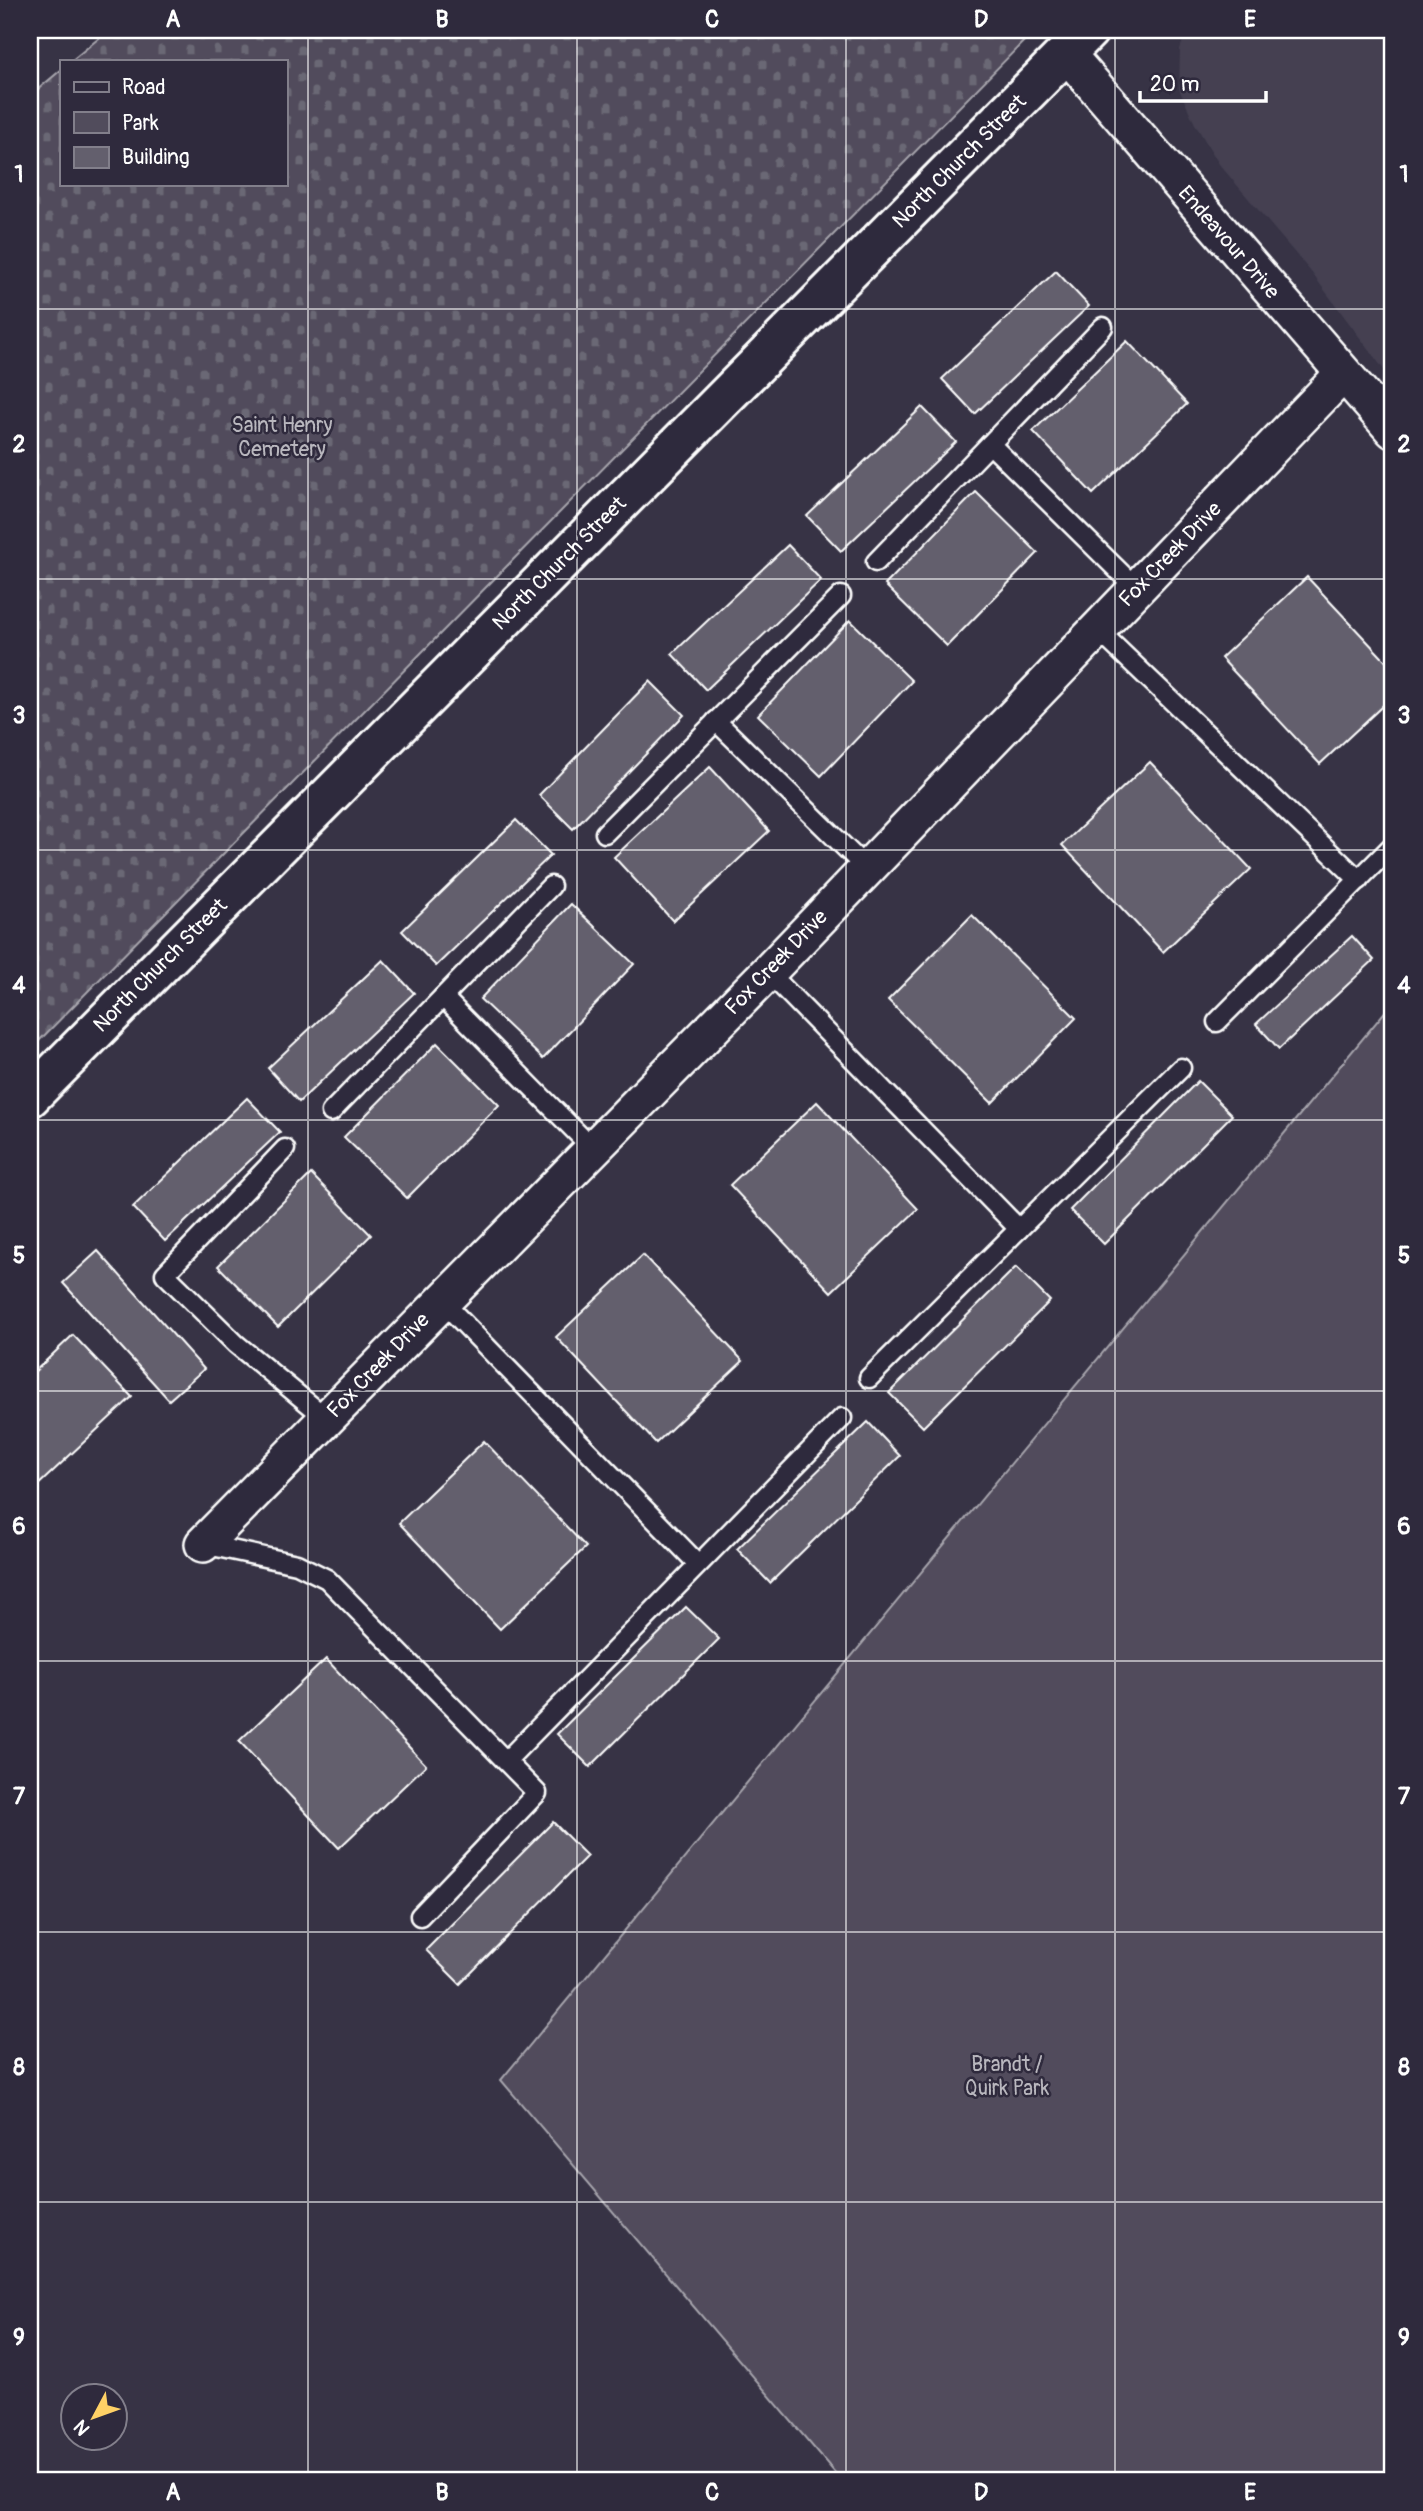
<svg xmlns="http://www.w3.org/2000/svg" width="1423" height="2511" font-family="Pangolin,sans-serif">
<defs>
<pattern id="cemetery-stones" width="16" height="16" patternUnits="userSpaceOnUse" patternTransform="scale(1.75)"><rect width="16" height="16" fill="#514c5c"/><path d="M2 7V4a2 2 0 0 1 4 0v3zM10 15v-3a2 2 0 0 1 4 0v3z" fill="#6b6774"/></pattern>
</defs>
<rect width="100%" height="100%" fill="#373345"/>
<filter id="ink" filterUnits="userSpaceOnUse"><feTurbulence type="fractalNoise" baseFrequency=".0143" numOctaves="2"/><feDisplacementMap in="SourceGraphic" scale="14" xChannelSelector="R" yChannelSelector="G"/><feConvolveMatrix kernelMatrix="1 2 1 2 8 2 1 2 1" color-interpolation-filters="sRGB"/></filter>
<g filter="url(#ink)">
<path fill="#444051" d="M1187 30H1393V382L1311 272 1219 164 1195 124 1179 89 1180 49Z"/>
<path fill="#514c5c" stroke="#a8a6ae" stroke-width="2" d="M1393 1002V2481H842L501 2080Z"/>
<path fill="url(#cemetery-stones)" stroke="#a8a6ae" stroke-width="2" d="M109 30H1035L30 1050V96L61 70V184H285V61H71Z"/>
<g fill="#635f6d" stroke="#fff" stroke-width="2">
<path d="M1056 271 1089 306 975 414 942 379Z"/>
<path d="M1127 341 1187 404 1093 494 1033 431Z"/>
<path d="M922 407 956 442 841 551 807 516Z"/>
<path d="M976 492 1038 553 947 646 885 585Z"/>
<path d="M788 545 821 580 706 690 672 654Z"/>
<path d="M1307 577 1393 669V696L1320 764 1221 658Z"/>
<path d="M850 620 912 681 821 776 758 715Z"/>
<path d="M650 681 684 715 573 829 539 795Z"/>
<path d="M1150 762 1251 869 1163 952 1062 845Z"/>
<path d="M710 767 769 831 673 921 614 857Z"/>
<path d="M516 820 551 855 436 966 402 931Z"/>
<path d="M571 904 634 964 543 1059 480 999Z"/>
<path d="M972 915 1076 1018 992 1103 888 1000Z"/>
<path d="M1352 936 1374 960 1279 1049 1256 1024Z"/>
<path d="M383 960 414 993 299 1102 268 1068Z"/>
<path d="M437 1043 499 1105 407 1198 344 1137Z"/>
<path d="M1198 1081 1232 1115 1104 1244 1070 1210Z"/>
<path d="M247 1098 280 1132 165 1241 133 1207Z"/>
<path d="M817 1102 918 1209 831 1292 730 1185Z"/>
<path d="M311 1174 371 1235 278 1327 218 1266Z"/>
<path d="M98 1251 204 1369 169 1400 63 1283Z"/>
<path d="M643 1255 743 1361 656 1443 556 1337Z"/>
<path d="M1016 1267 1050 1301 923 1427 889 1393Z"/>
<path d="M73 1335 132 1397 35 1488 30 1482V1376Z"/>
<path d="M868 1422 900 1456 770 1583 737 1549Z"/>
<path d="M484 1441 586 1547 500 1629 399 1523Z"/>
<path d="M686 1607 719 1639 590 1767 557 1734Z"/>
<path d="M326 1659 426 1765 339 1848 239 1741Z"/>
<path d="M553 1822 587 1856 460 1984 426 1950Z"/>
</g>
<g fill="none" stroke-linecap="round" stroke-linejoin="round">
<g stroke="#fff" stroke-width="23">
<g id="service">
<path d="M990 444 1137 589"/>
<path d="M876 562 1103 327"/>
<path d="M1097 629 1359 880"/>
<path d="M716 721 867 869"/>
<path d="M605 833 841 596"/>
<path d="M768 972 1019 1229"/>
<path d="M443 997 592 1148"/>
<path d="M1217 1022 1393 845"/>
<path d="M331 1112 551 886"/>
<path d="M285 1149 165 1274 236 1344 326 1418"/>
<path d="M441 1300 698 1564"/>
<path d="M869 1378 1181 1068"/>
<path d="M203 1544 297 1564 327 1579 537 1793 420 1916"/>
<path d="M506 1761 842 1418"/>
</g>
</g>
<g stroke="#fff" stroke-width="40">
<g id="minor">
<path d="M1066 53 1393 430"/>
<path d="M203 1544 768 972 1343 374"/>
</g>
</g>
<g stroke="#fff" stroke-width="44">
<path id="secondary" d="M30 1097 1089 30"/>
</g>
<use href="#service" stroke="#2f2a3d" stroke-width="18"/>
<use href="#minor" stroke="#2f2a3d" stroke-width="35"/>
<use href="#secondary" stroke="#2f2a3d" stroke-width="38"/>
<path stroke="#fff" stroke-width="5" stroke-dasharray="10 5" stroke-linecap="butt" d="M30 38 40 30"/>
</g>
</g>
<path fill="none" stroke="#fff" stroke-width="2" stroke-opacity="0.55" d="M308 30V2481M577 30V2481M846 30V2481M1115 30V2481M30 309H1393M30 579H1393M30 850H1393M30 1120H1393M30 1391H1393M30 1661H1393M30 1932H1393M30 2202H1393"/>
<g text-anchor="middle" stroke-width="5" stroke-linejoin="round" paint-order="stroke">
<g font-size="21" fill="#fff" stroke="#2f2a3d">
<text transform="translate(959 161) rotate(-45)" y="7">North Church Street</text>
<text transform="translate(1229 242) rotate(49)" y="7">Endeavour Drive</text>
<text transform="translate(1170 554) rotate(-46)" y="7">Fox Creek Drive</text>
<text transform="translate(559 563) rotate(-45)" y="7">North Church Street</text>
<text transform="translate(776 962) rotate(-46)" y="7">Fox Creek Drive</text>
<text transform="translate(160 965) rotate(-45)" y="7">North Church Street</text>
<text transform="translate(378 1365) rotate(-46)" y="7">Fox Creek Drive</text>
</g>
<g font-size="21" fill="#b9b7be" stroke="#2f2a3d">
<text x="282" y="432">Saint Henry<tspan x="282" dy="24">Cemetery</tspan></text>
<text x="1007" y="2071">Brandt /<tspan x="1007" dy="24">Quirk Park</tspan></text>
</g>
</g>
<rect width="1423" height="2511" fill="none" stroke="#2f2a3d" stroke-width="77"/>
<rect x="60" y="60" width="228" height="126" fill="#2f2a3d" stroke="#827f8b" stroke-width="2"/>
<rect x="74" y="82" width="35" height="10" fill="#2f2a3d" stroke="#827f8b" stroke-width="2"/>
<text x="122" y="94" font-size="21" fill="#ffffff">Road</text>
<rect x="74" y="112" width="35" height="21" fill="#514c5c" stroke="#827f8b" stroke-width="2"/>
<text x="122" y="130" font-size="21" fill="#ffffff">Park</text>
<rect x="74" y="147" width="35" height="21" fill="#635f6d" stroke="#827f8b" stroke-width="2"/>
<text x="122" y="164" font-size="21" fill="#ffffff">Building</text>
<g transform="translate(94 2417) rotate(229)"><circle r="33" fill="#2f2a3d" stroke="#827f8b" stroke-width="2"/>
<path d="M0-5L12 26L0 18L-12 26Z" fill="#ffd166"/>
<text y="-10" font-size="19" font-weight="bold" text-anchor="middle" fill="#ffffff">N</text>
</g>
<path d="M1140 91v10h126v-10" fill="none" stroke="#ffffff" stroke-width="3.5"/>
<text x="1150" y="91" font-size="21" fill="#ffffff" stroke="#2f2a3d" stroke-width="5" paint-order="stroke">20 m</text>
<rect x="38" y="38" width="1346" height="2434" fill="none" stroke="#fff" stroke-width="2.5"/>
<g font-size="23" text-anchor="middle" font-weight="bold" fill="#fff">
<text x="173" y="27">A</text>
<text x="442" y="27">B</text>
<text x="712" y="27">C</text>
<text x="981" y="27">D</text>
<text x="1250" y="27">E</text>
<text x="19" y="182">1</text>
<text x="1404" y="182">1</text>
<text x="19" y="452">2</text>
<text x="1404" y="452">2</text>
<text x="19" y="723">3</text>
<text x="1404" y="723">3</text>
<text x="19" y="993">4</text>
<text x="1404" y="993">4</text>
<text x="19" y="1263">5</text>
<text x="1404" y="1263">5</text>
<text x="19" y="1534">6</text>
<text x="1404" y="1534">6</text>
<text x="19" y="1804">7</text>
<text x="1404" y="1804">7</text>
<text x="19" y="2075">8</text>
<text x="1404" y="2075">8</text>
<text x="19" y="2345">9</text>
<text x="1404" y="2345">9</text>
<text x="173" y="2500">A</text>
<text x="442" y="2500">B</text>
<text x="712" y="2500">C</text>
<text x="981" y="2500">D</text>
<text x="1250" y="2500">E</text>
</g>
</svg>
